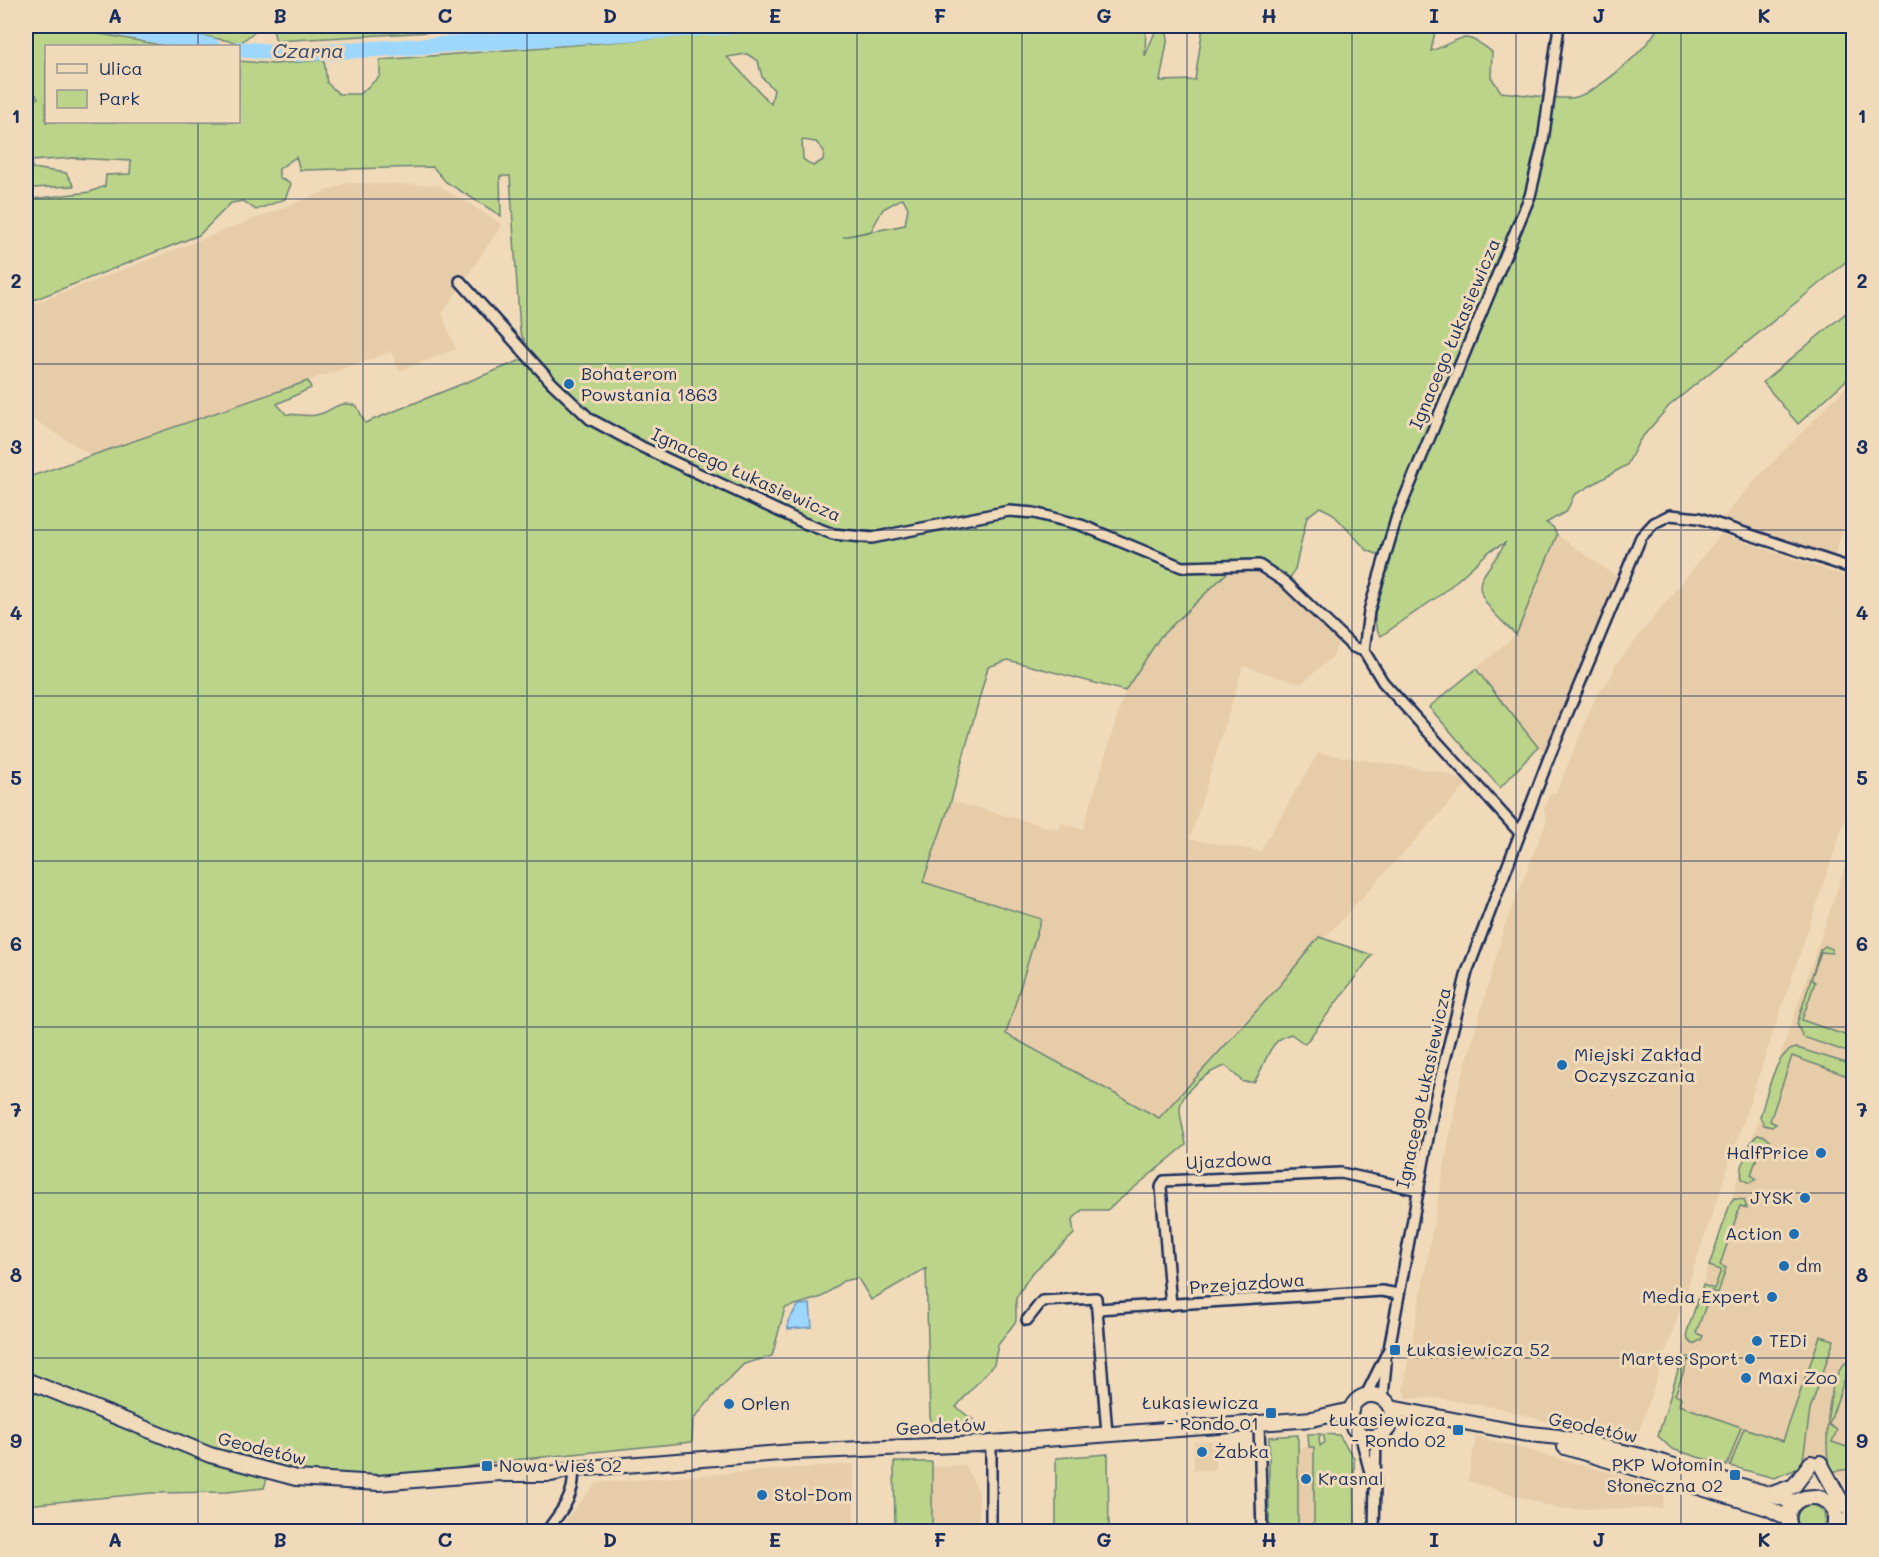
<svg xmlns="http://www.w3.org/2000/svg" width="1879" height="1557" font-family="Mali,sans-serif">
<rect width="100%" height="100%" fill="#f0dab9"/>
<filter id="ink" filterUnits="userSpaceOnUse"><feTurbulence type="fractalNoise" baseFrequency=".0167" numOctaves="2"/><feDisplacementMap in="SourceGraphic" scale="12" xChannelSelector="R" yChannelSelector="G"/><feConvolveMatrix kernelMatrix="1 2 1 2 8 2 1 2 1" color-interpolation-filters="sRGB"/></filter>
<g filter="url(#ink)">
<g fill="#e7cca9">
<path d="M347 183 438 185 502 224 442 314 456 349 399 371 391 352 93 456 26 415V307Z"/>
<path d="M1853 380V503L1832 562 1717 524 1758 477Z"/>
<path d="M1721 534 1853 579V796L1639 1431 1616 1442 1500 1408 1436 1398H1406L1403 1390 1458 1091 1505 925 1547 820 1544 809 1551 792 1556 793 1597 694 1610 679 1616 664Z"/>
<path d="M1557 535 1623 581 1550 755 1538 747 1476 669 1516 635Z"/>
<path d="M1253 567 1262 570 1285 587 1338 642 1333 656 1301 684 1243 666 1190 839 1260 851 1318 753 1442 772 1468 783 1158 1118 1006 1034 922 882 951 801 1059 830 1061 823 1083 829 1125 691 1160 637 1229 571Z"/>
<path d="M1853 843V1495L1837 1472 1798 1467 1786 1474 1770 1478 1672 1449 1658 1437 1681 1360 1686 1332Z"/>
<path d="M1476 1436 1666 1488 1662 1508 1559 1509 1468 1481Z"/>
<path d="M1215 1441V1470H1194V1442Z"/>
<rect x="1298" y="1447" width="16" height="84"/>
<path d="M854 1464V1531L573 1532 564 1521 597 1483Z"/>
<path d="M965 1465 979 1493V1531H932L931 1467Z"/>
</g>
<g fill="#bbd48a" stroke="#6b8274" stroke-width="1.5" fill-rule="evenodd">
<path d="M26 26H59L166 46H46V122H238L239 61 274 64 324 60 327 83 339 94H360L380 76V60L817 26H1146L1145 56 1155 32 1164 29 1168 37 1160 81 1195 80 1203 26H1436L1431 51C1461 40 1463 28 1492 52L1491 77 1501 92C1523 94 1548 99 1571 98 1593 97 1652 46 1658 26H1853V256L1669 406 1639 441 1627 465 1574 495 1567 511 1546 523 1553 527 1557 535 1516 635C1505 623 1472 598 1482 578 1489 566 1499 555 1505 543L1491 550 1443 593 1381 636C1365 617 1384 581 1391 560L1367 550 1332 513 1320 507 1307 517 1295 569 1285 587 1262 570 1253 567 1229 571 1160 637 1125 691 1008 660 988 667 951 801 923 882 1041 919 1006 1034 1159 1118 1281 984 1319 937 1372 955 1305 1044 1291 1034C1267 1040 1267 1064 1254 1082H1243L1226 1066C1210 1070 1183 1089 1180 1107 1179 1114 1185 1136 1186 1145L1107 1210H1082L1072 1220 1074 1234 1031 1274 1016 1298V1321L998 1345 994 1364 956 1407 981 1426 934 1430 930 1416 926 1268 871 1300 858 1278 843 1281 822 1297 785 1308 772 1356 744 1364 719 1389 693 1420 692 1442 494 1462 378 1483 269 1472 264 1488 227 1492 151 1493 26 1505V478L308 381 311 388 277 404 286 414C295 414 307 417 316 415 333 412 336 399 357 406L365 423 524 359 526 344 520 332 510 176H500L501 216 446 182 433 167 300 170 296 157 279 169V177L291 184 285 199 256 210 243 201 231 203 199 235 26 303V204L32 199 90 192 105 186 106 175 130 174 131 161 73 158 31 161 32 168 66 173 74 186 32 188 26 185V109L38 98 31 88H26ZM747 54 758 61 762 77 774 90 771 104 727 57ZM802 140 816 142 824 151 823 160 813 166 803 159ZM903 198 908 208 905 225 843 237 871 231 883 209Z"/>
<path d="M150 26H535L276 41 272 27 262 26 240 43Z"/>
<path d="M1853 307V374L1798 424 1763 382Z"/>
<path d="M1476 669 1538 747 1500 788 1429 707Z"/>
<path d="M1825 946 1832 949V953L1821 952 1811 979 1815 982 1802 1020 1853 1038V1054L1803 1037 1797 1024 1820 950Z"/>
<path d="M1797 1048 1853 1065V1078L1792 1056 1770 1121 1776 1124 1772 1127 1764 1125 1760 1117C1766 1099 1775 1049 1797 1048Z"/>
<path d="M1758 1135 1766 1137 1770 1141 1769 1144 1762 1142 1751 1175 1757 1179 1749 1183 1742 1179C1739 1168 1749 1140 1758 1135Z"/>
<path d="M1734 1199 1744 1200 1747 1208 1740 1206 1720 1265 1726 1268 1718 1293 1711 1291 1696 1333 1703 1336 1701 1340 1693 1344 1688 1340 1687 1332 1703 1285 1714 1289 1721 1270 1709 1266 1730 1204Z"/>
<path d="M1820 1336 1834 1340 1810 1410 1802 1467 1774 1478 1730 1466 1744 1428 1783 1441Z"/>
<path d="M1687 1357H1692L1694 1361 1688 1360 1675 1395 1681 1398 1679 1405 1741 1427 1727 1466 1672 1449 1658 1436 1681 1361Z"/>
<path d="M1845 1363H1850L1829 1425 1837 1430 1832 1442 1853 1449 1849 1469 1830 1472C1824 1448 1826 1382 1845 1363Z"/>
<path d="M1308 1434H1321L1319 1438 1320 1446 1325 1442 1323 1434 1339 1435 1354 1458 1355 1531 1314 1530V1447H1309Z"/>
<path d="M1298 1435V1531H1269V1437Z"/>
<path d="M1108 1454 1109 1531H1056V1458Z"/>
<path d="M894 1462H932V1531H895Z"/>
<circle cx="1811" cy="1519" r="14"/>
</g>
<path fill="#9ed7fe" stroke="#6a94be" stroke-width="1.5" d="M810 1304 812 1327 788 1329V1321L799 1305Z"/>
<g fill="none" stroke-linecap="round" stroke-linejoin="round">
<g stroke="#9ed7fe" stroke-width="16">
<path d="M109 26 212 46"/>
<path d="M238 49 297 54 736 26"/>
</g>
<g stroke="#1b2f5e" stroke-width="14">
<g id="minor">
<path d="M460 281 552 383 590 419 642 447 804 523 833 534 872 538 1009 511 1034 513 1081 525 1182 567 1259 565 1285 582 1353 647 1364 651"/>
<path d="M1520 833 1383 682 1364 651 1369 611 1397 516 1530 196 1543 141 1559 26"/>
<path d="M1171 1305 1161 1187 1164 1181 1341 1173 1419 1190"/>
<path d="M1097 1309 1382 1291 1398 1294"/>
<path d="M1027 1320 1042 1301 1096 1298 1107 1433"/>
<path d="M1366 1395 1389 1349 1435 1100 1467 972 1550 755 1641 537 1654 523 1670 515 1699 518 1854 569"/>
<path d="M1383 1397 1386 1363"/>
<path d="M1259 1423 1262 1532"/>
<path d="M1360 1434 1371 1476"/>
<path d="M546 1532C561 1511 576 1496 573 1469"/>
<path d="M991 1532V1443"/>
<path d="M1374 1532 1376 1436"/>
<path d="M1377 1532H1415"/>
</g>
</g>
<g stroke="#1b2f5e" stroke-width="18">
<g id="secondary">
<path d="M26 1380 210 1455 296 1478 378 1483 512 1472"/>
<circle cx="1371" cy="1416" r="21"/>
<path d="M1391 1408 1521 1433 1559 1437 1641 1456 1795 1502"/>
<path d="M1565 1447 1768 1508 1788 1518"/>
<path d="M1820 1463 1841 1501 1854 1515"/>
<path d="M504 1474H551L573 1469 793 1452 978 1444 1312 1419 1351 1410"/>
<path d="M1772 1494 1794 1486 1811 1463"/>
<path d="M1835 1519 1854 1525"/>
<path d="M1792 1532C1770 1486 1853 1485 1832 1532"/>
</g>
</g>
<use href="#minor" stroke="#f0dab9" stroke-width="9"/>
<use href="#secondary" stroke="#f0dab9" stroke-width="14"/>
</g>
</g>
<path fill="none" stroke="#1b2f5e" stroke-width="1.5" stroke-opacity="0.55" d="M198 26V46M363 26V1532M527 26V1532M692 26V1532M857 26V1532M1022 26V1532M1187 26V1532M1352 26V1532M1516 26V1532M1681 26V1532M198 122V1532M26 199H1854M26 364H1854M26 530H1854M26 696H1854M26 861H1854M26 1027H1854M26 1193H1854M26 1358H1854"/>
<g fill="#1f6fb2" stroke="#f0dab9" stroke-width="2">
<circle cx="569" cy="384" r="6"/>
<circle cx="1562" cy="1065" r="6"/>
<circle cx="1821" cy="1153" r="6"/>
<circle cx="1805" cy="1198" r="6"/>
<circle cx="1794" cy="1234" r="6"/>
<circle cx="1784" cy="1266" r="6"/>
<circle cx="1772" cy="1297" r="6"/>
<circle cx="1757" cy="1341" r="6"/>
<rect x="1389" y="1344" width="12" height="12" rx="3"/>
<circle cx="1750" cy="1359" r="6"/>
<circle cx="1746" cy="1378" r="6"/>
<circle cx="729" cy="1404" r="6"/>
<rect x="1265" y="1407" width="12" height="12" rx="3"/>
<rect x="1452" y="1424" width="12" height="12" rx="3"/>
<circle cx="1202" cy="1452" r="6"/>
<rect x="481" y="1460" width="12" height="12" rx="3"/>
<rect x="1729" y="1469" width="12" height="12" rx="3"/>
<circle cx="1306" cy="1479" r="6"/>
<circle cx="762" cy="1495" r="6"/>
</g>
<g text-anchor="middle" stroke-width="6" stroke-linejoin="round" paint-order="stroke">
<g font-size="18" fill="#1b2f5e" stroke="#f0dab9">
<text transform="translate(1455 334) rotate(-67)" y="6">Ignacego Łukasiewicza</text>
<text transform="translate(746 475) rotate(24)" y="6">Ignacego Łukasiewicza</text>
<text transform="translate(1424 1088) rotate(-78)" y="6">Ignacego Łukasiewicza</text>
<text transform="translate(1229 1161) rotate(-3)" y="6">Ujazdowa</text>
<text transform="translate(1247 1284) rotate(-4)" y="6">Przejazdowa</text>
<text transform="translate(941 1427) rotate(-3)" y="6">Geodetów</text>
<text transform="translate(1593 1428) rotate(12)" y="6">Geodetów</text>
<text transform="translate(262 1449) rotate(14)" y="6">Geodetów</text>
</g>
<g font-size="18" fill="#1b2f5e" stroke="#f0dab9" text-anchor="start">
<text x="581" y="380">Bohaterom<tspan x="581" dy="21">Powstania 1863</tspan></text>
<text x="1574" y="1061">Miejski Zakład<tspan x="1574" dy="21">Oczyszczania</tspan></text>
<text x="1809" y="1159" text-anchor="end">HalfPrice</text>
<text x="1793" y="1204" text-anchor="end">JYSK</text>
<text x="1782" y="1240" text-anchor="end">Action</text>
<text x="1796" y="1272">dm</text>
<text x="1760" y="1303" text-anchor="end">Media Expert</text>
<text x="1769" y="1347">TEDi</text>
<text x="1407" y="1356">Łukasiewicza 52</text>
<text x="1738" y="1365" text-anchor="end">Martes Sport</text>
<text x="1758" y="1384">Maxi Zoo</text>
<text x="1259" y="1409" text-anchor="end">Łukasiewicza<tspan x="1259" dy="21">- Rondo 01</tspan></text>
<text x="741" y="1410">Orlen</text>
<text x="1446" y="1426" text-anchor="end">Łukasiewicza<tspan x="1446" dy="21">- Rondo 02</tspan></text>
<text x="1214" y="1458">Żabka</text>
<text x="1723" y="1471" text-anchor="end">PKP Wołomin<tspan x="1723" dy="21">Słoneczna 02</tspan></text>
<text x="499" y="1472">Nowa Wieś 02</text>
<text x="1318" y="1485">Krasnal</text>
<text x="774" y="1501">Stol-Dom</text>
</g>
<g font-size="20" font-style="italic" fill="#2f4876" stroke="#f0dab9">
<text x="308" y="58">Czarna</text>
</g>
</g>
<rect width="1879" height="1557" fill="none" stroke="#f0dab9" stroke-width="66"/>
<rect x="45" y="45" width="195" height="78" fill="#f0dab9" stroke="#9b9695" stroke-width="1.5"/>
<rect x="57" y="64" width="30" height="9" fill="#f0dab9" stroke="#9b9695" stroke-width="1.5"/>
<text x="99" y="75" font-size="18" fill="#1b2f5e">Ulica</text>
<rect x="57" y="90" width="30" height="18" fill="#bbd48a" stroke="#9b9695" stroke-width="1.5"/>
<text x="99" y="105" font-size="18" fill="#1b2f5e">Park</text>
<rect x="33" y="33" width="1813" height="1491" fill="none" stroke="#1b2f5e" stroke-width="2"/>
<g font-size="20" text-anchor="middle" font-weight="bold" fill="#1b2f5e">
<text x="115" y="23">A</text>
<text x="280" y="23">B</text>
<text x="445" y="23">C</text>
<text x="610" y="23">D</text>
<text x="775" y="23">E</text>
<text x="940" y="23">F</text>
<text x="1104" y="23">G</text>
<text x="1269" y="23">H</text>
<text x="1434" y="23">I</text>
<text x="1599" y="23">J</text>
<text x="1764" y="23">K</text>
<text x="16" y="123">1</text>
<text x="1862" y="123">1</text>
<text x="16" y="288">2</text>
<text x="1862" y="288">2</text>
<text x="16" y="454">3</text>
<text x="1862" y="454">3</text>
<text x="16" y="620">4</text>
<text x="1862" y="620">4</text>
<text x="16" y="785">5</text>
<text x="1862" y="785">5</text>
<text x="16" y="951">6</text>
<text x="1862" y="951">6</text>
<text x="16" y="1117">7</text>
<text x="1862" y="1117">7</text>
<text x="16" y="1282">8</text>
<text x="1862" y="1282">8</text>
<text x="16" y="1448">9</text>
<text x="1862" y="1448">9</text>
<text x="115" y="1547">A</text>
<text x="280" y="1547">B</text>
<text x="445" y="1547">C</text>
<text x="610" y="1547">D</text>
<text x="775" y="1547">E</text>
<text x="940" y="1547">F</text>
<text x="1104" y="1547">G</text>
<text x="1269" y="1547">H</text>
<text x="1434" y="1547">I</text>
<text x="1599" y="1547">J</text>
<text x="1764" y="1547">K</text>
</g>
</svg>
